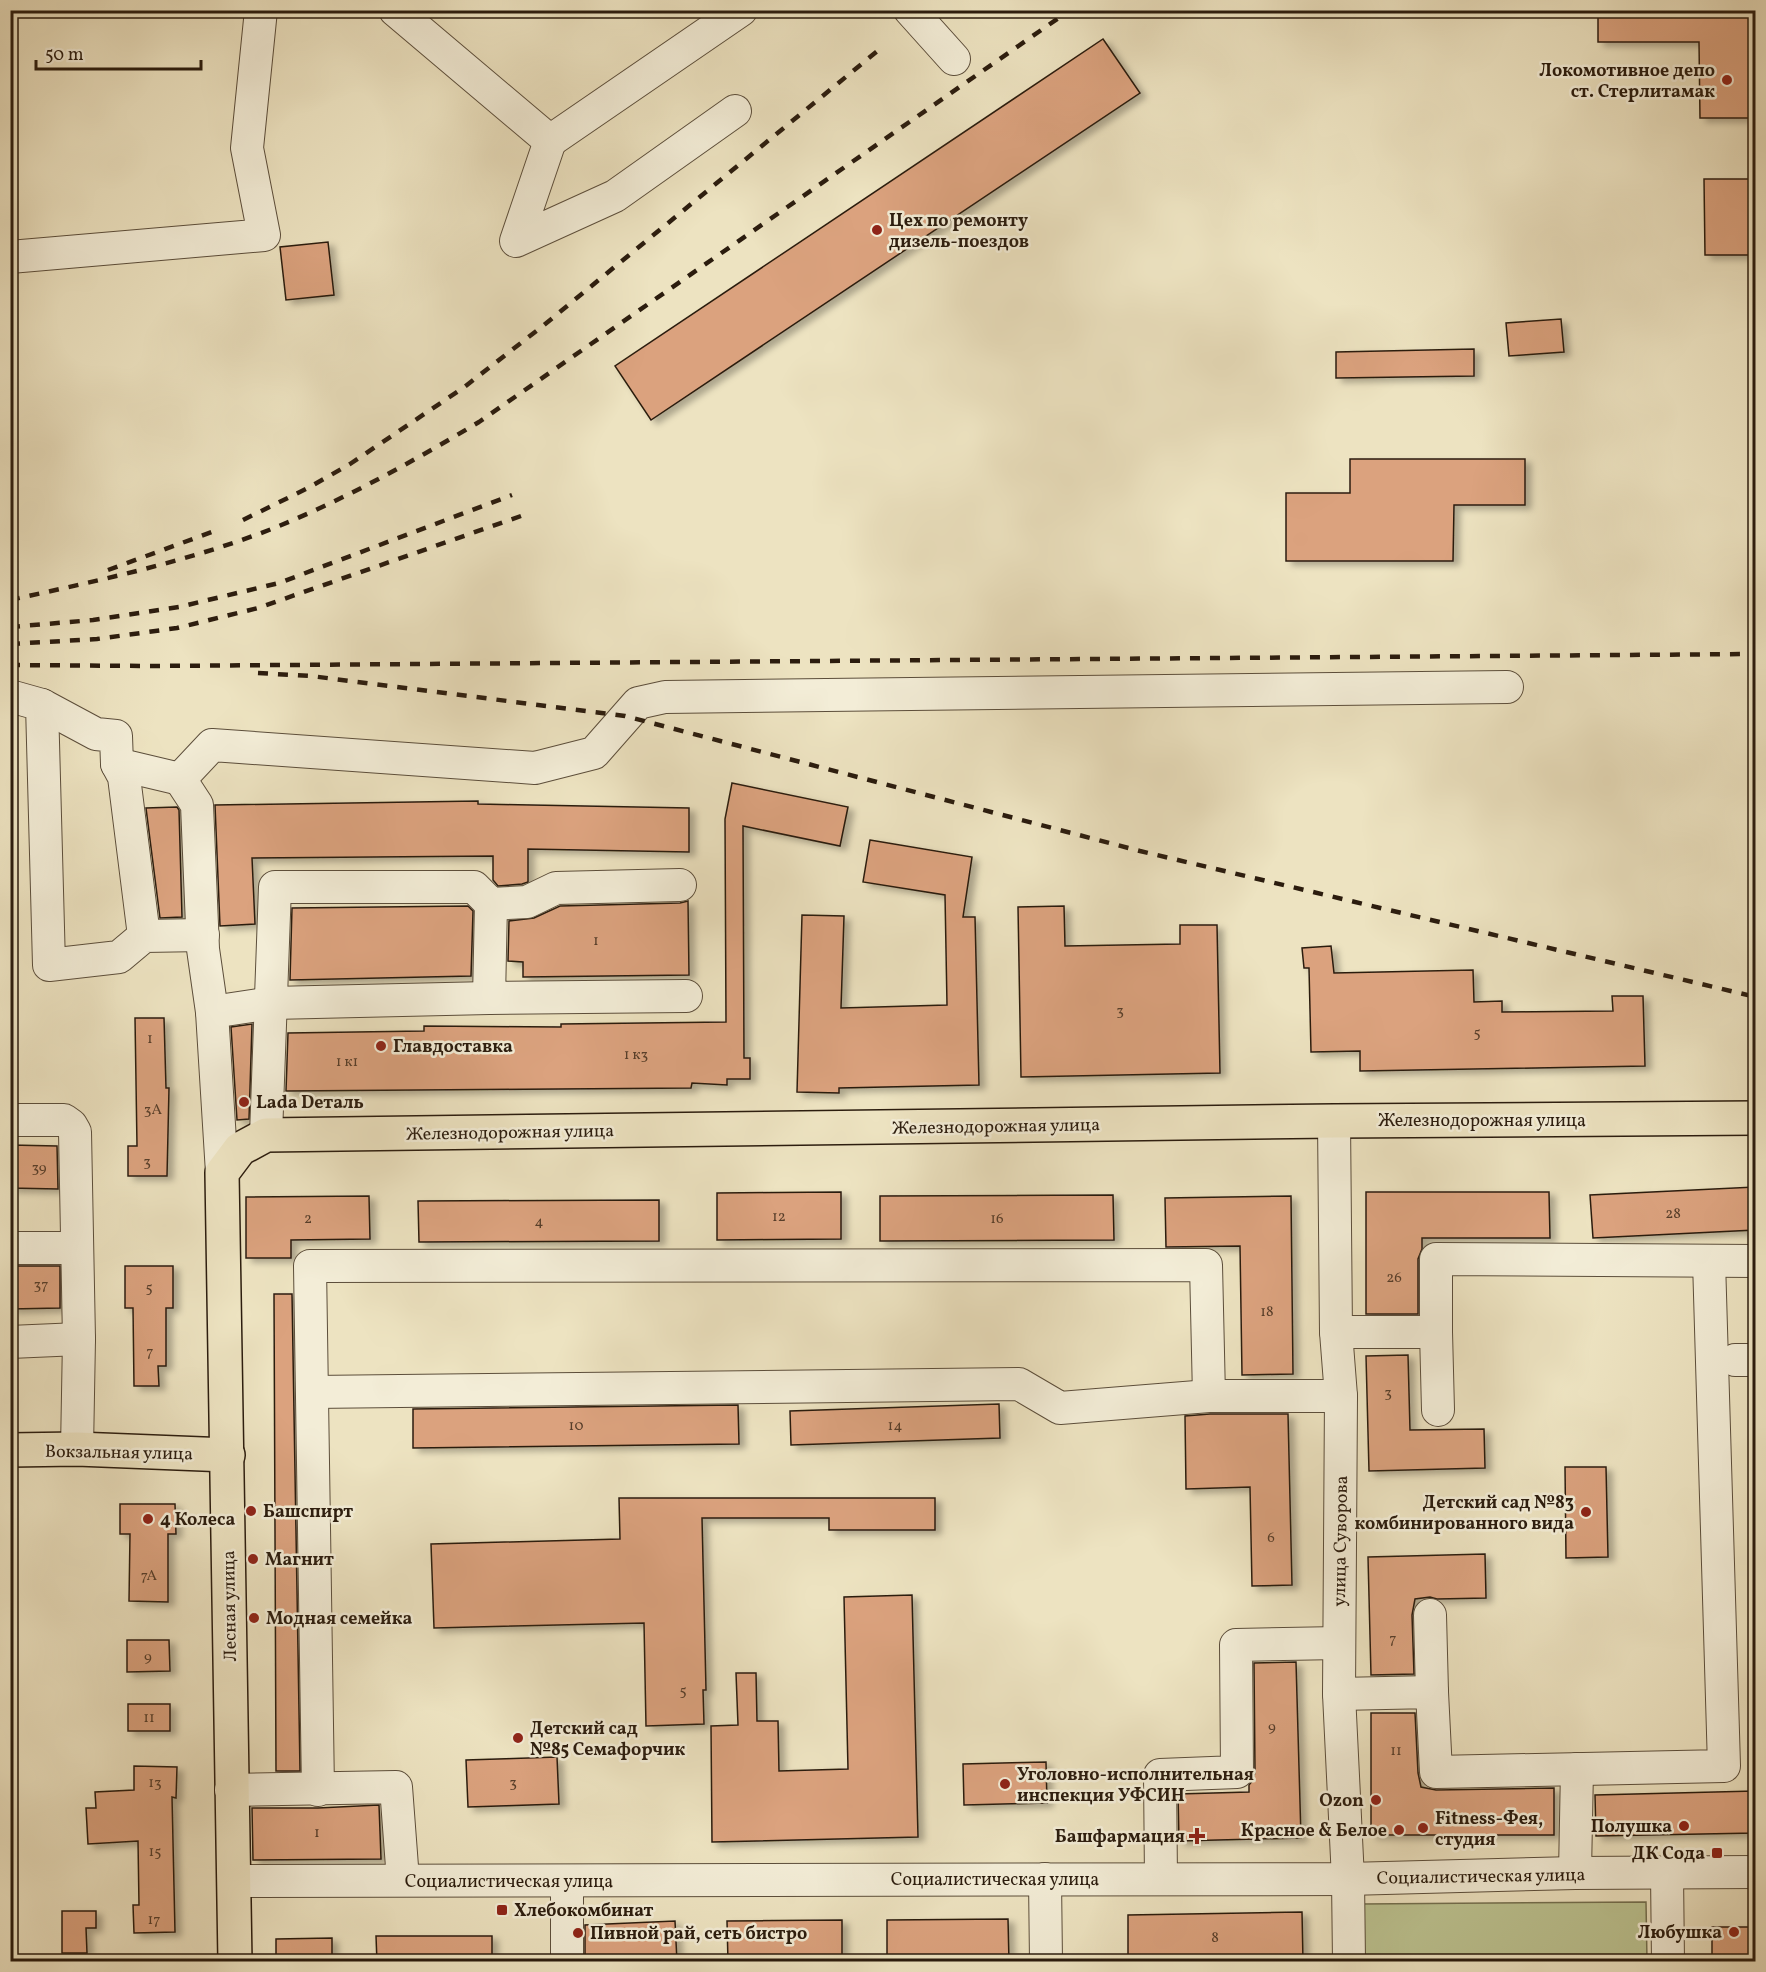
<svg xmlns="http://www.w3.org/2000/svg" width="1766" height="1972" font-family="Vollkorn,serif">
<defs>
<filter id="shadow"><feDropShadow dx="6" dy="4" stdDeviation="3" flood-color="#0004"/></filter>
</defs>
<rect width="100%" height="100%" fill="#ede3c1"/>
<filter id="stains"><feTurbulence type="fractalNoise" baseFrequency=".00333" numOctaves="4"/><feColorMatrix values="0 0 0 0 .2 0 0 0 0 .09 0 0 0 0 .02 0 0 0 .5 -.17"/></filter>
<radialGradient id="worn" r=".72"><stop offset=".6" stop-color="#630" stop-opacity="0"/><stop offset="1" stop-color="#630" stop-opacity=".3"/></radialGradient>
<path fill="#bcc391" stroke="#747050" stroke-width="1.5" d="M1646 1902 1647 1961H1361V1904Z"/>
<g fill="#dba27e" stroke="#2b1c0e" stroke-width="1.5" filter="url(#shadow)">
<path d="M1598 10H1755V118H1700L1699 42H1598Z"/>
<path d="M1103 39 1140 93 651 420 615 366Z"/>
<path d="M1704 179H1755V255H1705Z"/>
<path d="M328 242 334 295 286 300 280 247Z"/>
<path d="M1561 319 1564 352 1509 356 1506 323Z"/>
<path d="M1474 349V376L1336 378V352Z"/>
<path d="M1350 459H1525V505H1454L1453 561H1286V493H1350Z"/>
<path d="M732 783 848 807 840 846 743 826 744 1058H750V1079H727V1085L692 1083 691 1088 286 1091 288 1033 424 1031V1026L561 1027V1024L726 1022 725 819Z"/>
<path d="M478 801V804L689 808V852L528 849V882L522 884 498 886 493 880V856L252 858 255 924 220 926 215 805Z"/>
<path d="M177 807 179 810 182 917 160 918 146 808Z"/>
<path d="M870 840 972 857 963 917H975L979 1085 839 1088V1093L797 1092 802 915 844 916 841 1008 947 1005 945 895 863 882Z"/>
<path d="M688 901 689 975 523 977V962L508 961 509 921 534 918 560 906 680 903Z"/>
<path d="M468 906 473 911 471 976 290 980 292 908Z"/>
<path d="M1064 906 1065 946 1180 944V925H1217L1220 1073 1021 1077 1018 907Z"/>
<path d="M1331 946 1334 973 1473 970 1474 1002 1502 1001V1012L1613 1011 1612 996H1643L1645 1066 1360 1071V1051L1311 1052 1309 968H1304L1302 948Z"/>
<path d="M135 1018H164L166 1088H169L167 1176H128V1146H137Z"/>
<path d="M252 1024 249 1119 237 1120 231 1027Z"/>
<path d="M10 1145 57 1146 58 1189 10 1188Z"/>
<path d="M1755 1187V1230L1593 1238 1590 1195Z"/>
<path d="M841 1192V1239L717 1240V1193Z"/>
<path d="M1366 1192H1549L1550 1238H1422V1249L1418 1259V1314H1366Z"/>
<path d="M1113 1195 1114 1240 880 1241V1196Z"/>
<path d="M369 1196 370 1239 291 1240V1258H246V1197Z"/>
<path d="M1291 1196 1293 1374 1242 1375 1240 1246 1166 1247 1165 1198Z"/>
<path d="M659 1200V1241L419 1242 418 1201Z"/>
<path d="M10 1266H60V1308L10 1309Z"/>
<path d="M125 1266H173V1308H166V1366H158L159 1386H134L133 1308H125Z"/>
<path d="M274 1294H292L300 1771H276Z"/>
<path d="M1408 1355 1410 1430 1484 1429 1485 1468 1369 1471 1366 1356Z"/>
<path d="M999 1404 1000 1438 791 1445 790 1411Z"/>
<path d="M738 1405 739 1444 413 1448V1409Z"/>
<path d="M1210 1414H1288L1292 1585 1252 1586 1250 1487 1186 1489 1185 1416Z"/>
<path d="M1565 1467H1606L1608 1557 1566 1558Z"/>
<path d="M619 1498H935V1530H829V1518H702L706 1690H703L704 1724 646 1726 644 1623 434 1628 431 1544 620 1539Z"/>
<path d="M120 1504H175L176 1534H168V1602L129 1601 130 1534H120Z"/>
<path d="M1485 1554 1486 1598 1437 1599 1430 1597 1415 1599 1412 1615 1414 1674 1371 1675 1368 1557Z"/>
<path d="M912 1595 918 1837 712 1842 711 1726 738 1725 736 1673H756L757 1721H778L779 1771 848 1769 844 1597Z"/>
<path d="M127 1640H169L170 1671 127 1672Z"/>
<path d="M1296 1662 1301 1838 1179 1841 1178 1794 1249 1792V1785L1253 1780 1255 1772 1254 1663Z"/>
<rect x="128" y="1704" width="42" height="27"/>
<path d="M1371 1713H1415L1418 1773 1421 1787 1436 1790 1554 1788V1835H1371Z"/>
<path d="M557 1757 559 1804 468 1807 466 1760Z"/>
<path d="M1046 1762 1047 1803 964 1805 963 1764Z"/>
<path d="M134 1766 177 1767 176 1798 172 1797 175 1932 134 1933 133 1905H139L138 1841 88 1844 86 1808H96L95 1792 134 1790Z"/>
<path d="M1755 1791V1833L1596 1836 1595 1795Z"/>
<path d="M379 1805 381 1859 253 1860 252 1808H318Z"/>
<path d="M62 1911H96V1928H86L87 1953H62Z"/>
<path d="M1302 1912 1303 1962H1255V1960L1128 1962V1915Z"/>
<path d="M1008 1919 1009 1962H887V1920Z"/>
<path d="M842 1920V1962H728L727 1921Z"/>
<path d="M675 1921 677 1962H585V1925Z"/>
<rect x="1712" y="1927" width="43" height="35"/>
<path d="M376 1936H492V1962H377Z"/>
<path d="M332 1938V1962H276V1939Z"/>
</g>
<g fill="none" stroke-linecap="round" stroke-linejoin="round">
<g stroke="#5c4e3b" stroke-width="34">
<g id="minor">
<path d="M395 10 550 141 741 10"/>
<path d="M910 10 954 59"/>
<path d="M550 141 516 241 615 196 735 111"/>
<path d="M10 257 264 235 247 148 261 10"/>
<path d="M10 696 42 705 49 965 119 957 144 936 203 935"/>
<path d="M42 705 96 734 116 736 117 764 124 777 144 936"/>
<path d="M117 764 180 779"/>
<path d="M491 904 489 998 686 996"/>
<path d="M212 1012 272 1003 489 998"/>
<path d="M10 1120H64L71 1125 75 1132 79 1339 77 1449"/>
<path d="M1334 1121 1336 1332 1341 1396 1339 1694 1348 1879 1349 1962"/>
<path d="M266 1135 275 887H474L491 904 527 902 556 888 680 885"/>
<path d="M222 1173 212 1012 203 949 197 805 180 779 212 745 535 768 594 753 638 703 665 697 1507 687"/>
<path d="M10 1248H77"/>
<path d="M1336 1332H1436L1438 1410"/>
<path d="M1436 1332V1259L1756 1261"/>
<path d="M10 1342 79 1339"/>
<path d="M1735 1360H1756"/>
<path d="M312 1392 1019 1384 1060 1408 1209 1396"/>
<path d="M1430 1615 1432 1692"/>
<path d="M1339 1694 1432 1692 1436 1772 1724 1766 1709 1261"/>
<path d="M231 1790 396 1787 403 1880"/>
<path d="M318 1790 310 1266 1206 1265 1209 1396H1341"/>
<path d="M1575 1873 1577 1769"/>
<path d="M1667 1873 1668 1962"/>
<path d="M1045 1879 1046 1962"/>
<path d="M1161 1879 1160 1775 1237 1772 1236 1645 1339 1643"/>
<path d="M235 1881 1348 1879 1575 1873 1756 1872"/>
<path d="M567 1882V1962"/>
</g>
</g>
<g stroke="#2b1c0e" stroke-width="36">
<g id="major">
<path d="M10 1450 77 1449 228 1455"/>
<path d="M235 1962 222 1173 240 1149 266 1135 1334 1121 1756 1118"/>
</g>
</g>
<use href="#minor" stroke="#f3edd7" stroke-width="32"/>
<use href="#major" stroke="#ede3c1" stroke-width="33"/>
<g stroke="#2b1c0e" stroke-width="4.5" stroke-dasharray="10 10" stroke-linecap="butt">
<path d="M243 520 308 488 350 464 463 388 544 325 881 48"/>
<path d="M108 570 220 529"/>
<path d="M10 600C97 581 186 562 269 530 342 501 412 462 479 422L1070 10"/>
<path d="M10 627 93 620 179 607 279 583 512 495"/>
<path d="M10 644 97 639 177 628 258 608 521 516"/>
<path d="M10 665 150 666 1756 654"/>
<path d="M258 673 311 676 625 716 1140 851 1756 997"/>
</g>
</g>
<g fill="#8f2418" stroke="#f3edd7" stroke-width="2">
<circle cx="1727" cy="80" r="6"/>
<circle cx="877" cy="230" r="6"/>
<circle cx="381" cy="1046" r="6"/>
<circle cx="244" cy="1102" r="6"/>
<circle cx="251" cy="1511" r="6"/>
<circle cx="1586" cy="1512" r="6"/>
<circle cx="148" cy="1519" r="6"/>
<circle cx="253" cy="1559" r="6"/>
<circle cx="254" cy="1618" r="6"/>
<circle cx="518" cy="1738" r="6"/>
<circle cx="1005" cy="1784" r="6"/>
<circle cx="1376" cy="1800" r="6"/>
<circle cx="1684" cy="1826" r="6"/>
<circle cx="1423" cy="1828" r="6"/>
<circle cx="1399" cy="1830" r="6"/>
<path d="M1194 1827h6v6h6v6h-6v6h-6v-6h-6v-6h6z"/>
<rect x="1711" y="1847" width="12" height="12" rx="3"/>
<rect x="496" y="1904" width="12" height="12" rx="3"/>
<circle cx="1734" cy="1932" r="6"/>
<circle cx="578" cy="1933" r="6"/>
</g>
<g text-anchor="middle" stroke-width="5" stroke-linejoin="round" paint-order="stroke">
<g font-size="15" fill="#573e2a">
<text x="596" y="945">1</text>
<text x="1120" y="1015">3</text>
<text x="1477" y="1037">5</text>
<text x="150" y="1043">1</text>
<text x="636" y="1059">1 к3</text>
<text x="347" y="1066">1 к1</text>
<text x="153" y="1114">3А</text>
<text x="147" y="1166">3</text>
<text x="39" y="1172">39</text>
<text x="1673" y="1218">28</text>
<text x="779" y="1221">12</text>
<text x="308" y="1223">2</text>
<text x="997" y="1223">16</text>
<text x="539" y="1226">4</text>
<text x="1394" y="1282">26</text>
<text x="41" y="1289">37</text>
<text x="149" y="1292">5</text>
<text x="1267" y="1316">18</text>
<text x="150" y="1356">7</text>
<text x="1388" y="1397">3</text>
<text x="576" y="1430">10</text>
<text x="895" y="1430">14</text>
<text x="1271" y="1542">6</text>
<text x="149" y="1580">7А</text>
<text x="1393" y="1643">7</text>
<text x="148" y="1661">9</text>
<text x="683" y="1695">5</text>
<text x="149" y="1722">11</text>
<text x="1272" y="1731">9</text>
<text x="1396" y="1755">11</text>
<text x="155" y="1787">13</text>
<text x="513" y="1787">3</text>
<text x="317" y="1837">1</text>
<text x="155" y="1856">15</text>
<text x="154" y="1924">17</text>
<text x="1215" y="1942">8</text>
</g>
<g font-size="18" font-weight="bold" fill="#2b1c0e" stroke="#f3edd7" text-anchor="start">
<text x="1715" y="76" text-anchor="end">Локомотивное депо<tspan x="1715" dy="21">ст. Стерлитамак</tspan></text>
<text x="889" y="226">Цех по ремонту<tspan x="889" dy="21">дизель-поездов</tspan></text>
<text x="393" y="1052">Главдоставка</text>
<text x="256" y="1108">Lada Dеталь</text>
<text x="1574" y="1508" text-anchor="end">Детский сад №83<tspan x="1574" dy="21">комбинированного вида</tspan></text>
<text x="263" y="1517">Башспирт</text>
<text x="160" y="1525">4 Колеса</text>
<text x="265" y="1565">Магнит</text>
<text x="266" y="1624">Модная семейка</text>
<text x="530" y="1734">Детский сад<tspan x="530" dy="21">№85 Семафорчик</tspan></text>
<text x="1017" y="1780">Уголовно-исполнительная<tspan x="1017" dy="21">инспекция УФСИН</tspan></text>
<text x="1364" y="1806" text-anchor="end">Ozon</text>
<text x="1435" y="1824">Fitness-Фея,<tspan x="1435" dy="21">студия</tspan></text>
<text x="1672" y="1832" text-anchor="end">Полушка</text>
<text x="1387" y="1836" text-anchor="end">Красное &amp; Белое</text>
<text x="1185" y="1842" text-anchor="end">Башфармация</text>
<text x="1705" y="1859" text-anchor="end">ДК Сода</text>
<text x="514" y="1916">Хлебокомбинат</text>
<text x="1722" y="1938" text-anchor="end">Любушка</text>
<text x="590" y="1939">Пивной рай, сеть бистро</text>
</g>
<g font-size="18" fill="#2b1c0e" stroke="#f3edd7">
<text x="1482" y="1126">Железнодорожная улица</text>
<text transform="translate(996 1126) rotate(-1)" y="6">Железнодорожная улица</text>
<text transform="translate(510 1132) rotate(-1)" y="6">Железнодорожная улица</text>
<text transform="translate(119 1452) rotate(1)" y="6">Вокзальная улица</text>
<text transform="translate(1340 1541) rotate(-89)" y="6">улица Суворова</text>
<text transform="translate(229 1606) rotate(-91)" y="6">Лесная улица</text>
<text transform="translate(1481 1876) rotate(-1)" y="6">Социалистическая улица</text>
<text x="995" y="1885">Социалистическая улица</text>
<text x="509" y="1887">Социалистическая улица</text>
</g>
</g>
<rect width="1766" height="1972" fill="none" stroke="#ede3c1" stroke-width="36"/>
<rect x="12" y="12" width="1742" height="1948" fill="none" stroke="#2b1c0e" stroke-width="3"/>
<rect x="18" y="18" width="1730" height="1936" fill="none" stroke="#2b1c0e" stroke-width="1.5"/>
<path d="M36 60v9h165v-9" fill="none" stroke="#2b1c0e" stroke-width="3"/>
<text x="45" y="60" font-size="18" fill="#2b1c0e" stroke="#f3edd7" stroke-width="4.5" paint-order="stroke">50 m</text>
<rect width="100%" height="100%" filter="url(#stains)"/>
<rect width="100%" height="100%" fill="url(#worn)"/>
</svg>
